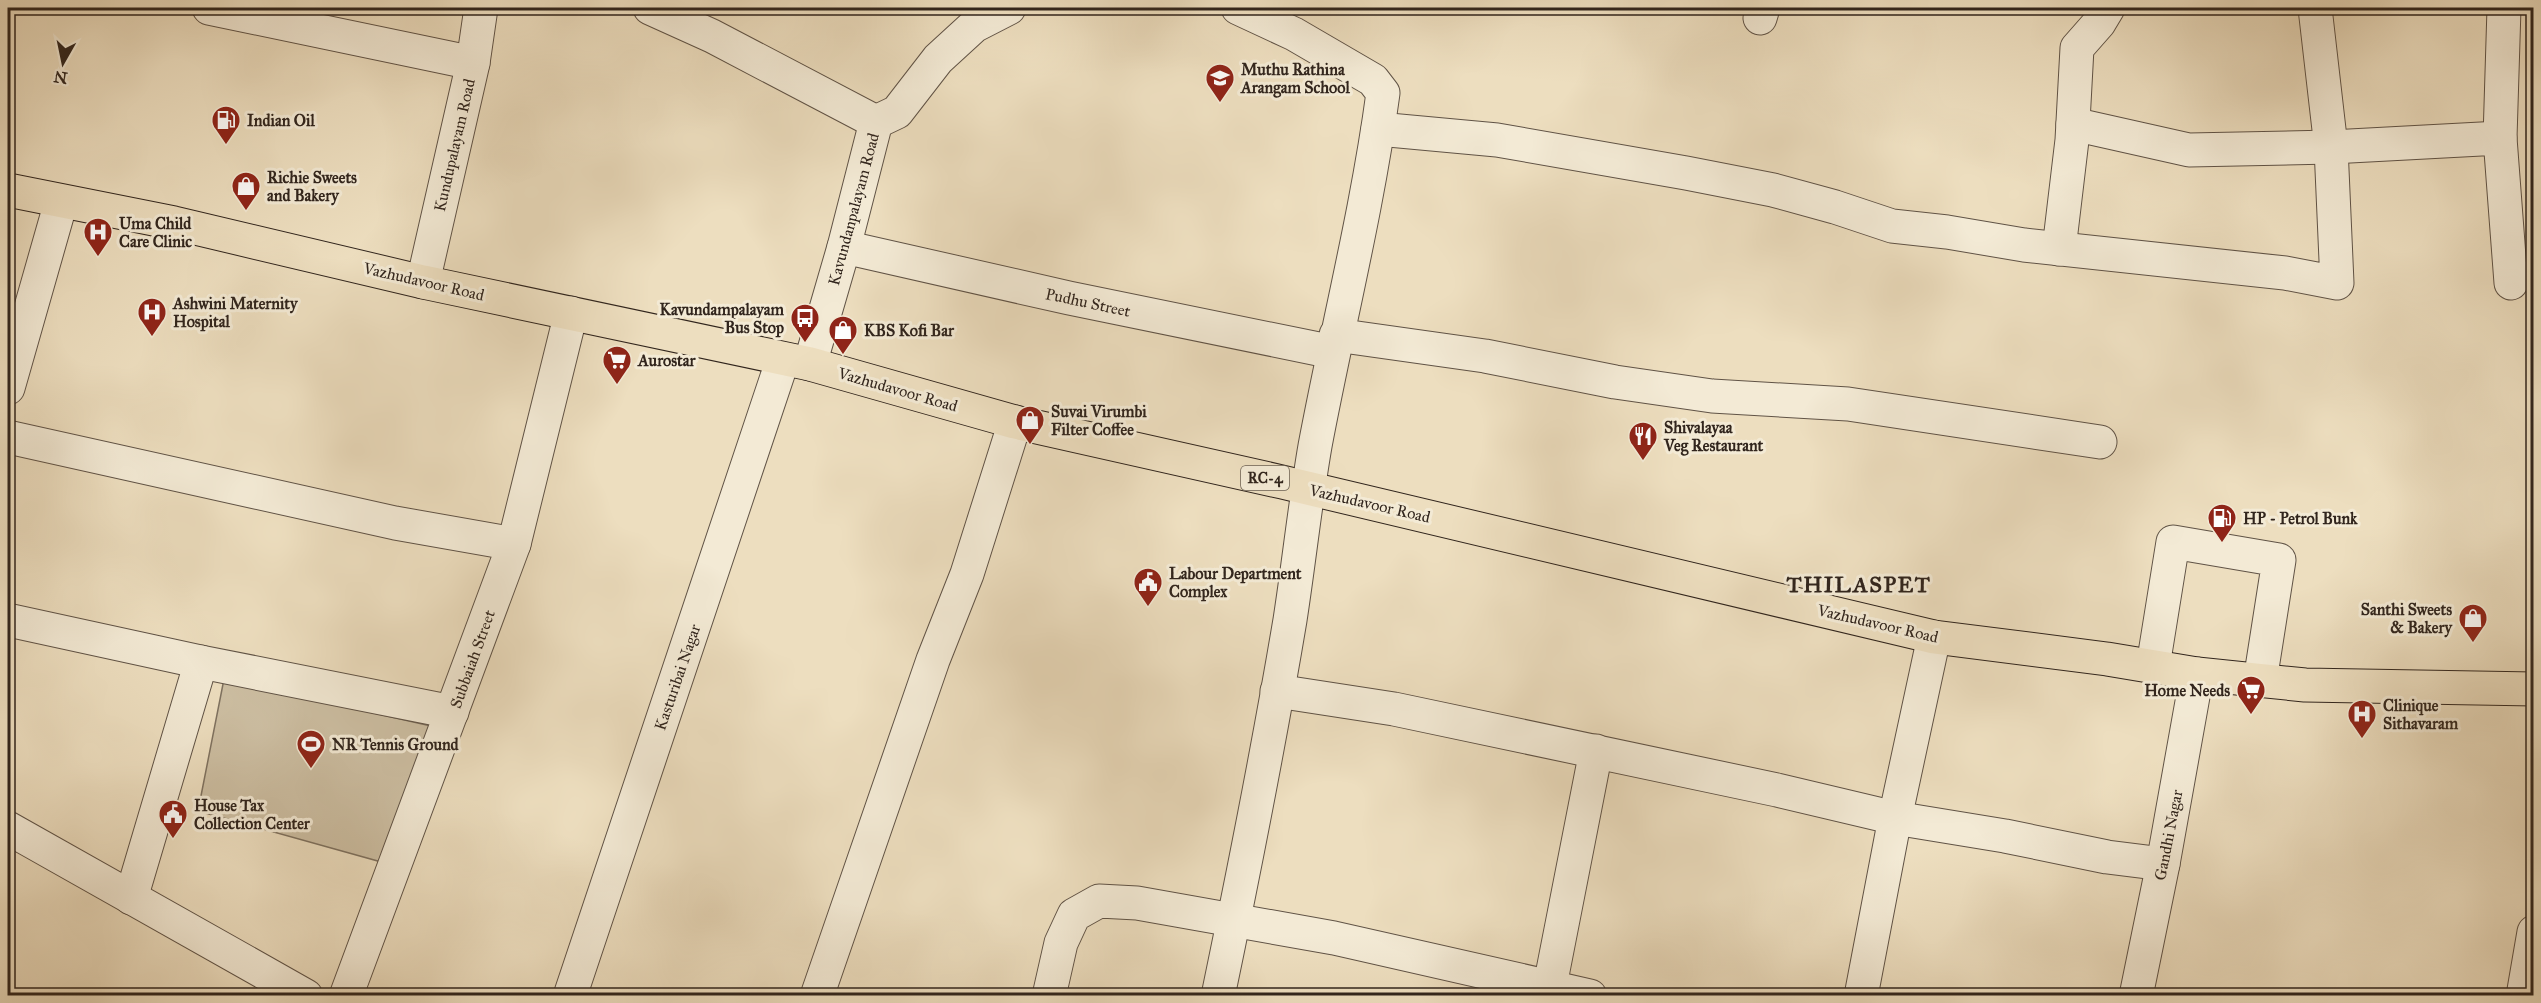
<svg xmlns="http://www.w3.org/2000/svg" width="2541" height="1003" font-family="'IM FELL Great Primer',serif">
<rect width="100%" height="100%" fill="#eddebf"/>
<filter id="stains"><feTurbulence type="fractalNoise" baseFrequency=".00333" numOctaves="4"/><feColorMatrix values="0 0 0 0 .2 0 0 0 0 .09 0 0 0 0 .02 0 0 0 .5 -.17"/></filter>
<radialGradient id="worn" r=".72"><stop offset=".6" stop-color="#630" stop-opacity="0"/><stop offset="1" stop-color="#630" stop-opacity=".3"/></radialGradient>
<path fill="#cdbfa3" stroke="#7f7260" stroke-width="1.5" d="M224 679 431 726 385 863 198 811Z"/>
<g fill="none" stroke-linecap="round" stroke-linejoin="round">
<g stroke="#605346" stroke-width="35">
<g id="minor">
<path d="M209 8 473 63"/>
<path d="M650 8 712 36 876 122"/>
<path d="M1760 18 1763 8"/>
<path d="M2073 124 2189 150 2331 147 2500 138 2511 283"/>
<path d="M1378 129 1497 140 1686 173 1773 190 1835 207 1892 226 1947 232 2024 245 2285 273 2337 283 2331 147 2315 8"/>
<path d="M2500 138 2504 8"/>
<path d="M844 247 1069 298 1333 352"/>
<path d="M2059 249 2072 140 2077 48 2099 23 2108 8"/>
<path d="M423 282 473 63 481 8"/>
<path d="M1336 335 1485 356 1615 382 1712 396 1848 404 2100 442"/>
<path d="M810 364 844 247 876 122 897 112 938 59 974 26 1009 8"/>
<path d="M8 388 61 202"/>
<path d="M8 437 395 523 514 544"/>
<path d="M8 620 201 662 452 712"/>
<path d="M2153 666 2173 542 2279 560 2260 681"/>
<path d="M1277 691 1394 709 1777 790 1895 818 2005 836 2107 857 2163 864"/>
<path d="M8 828 306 996"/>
<path d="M131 898 201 662"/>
<path d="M346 996 514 544 571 313"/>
<path d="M570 996 783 359"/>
<path d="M817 996 933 660 967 574 1015 422"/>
<path d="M1049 996 1061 943 1074 915 1099 901 1137 903 1334 938 1590 996"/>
<path d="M1218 996C1244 871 1269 745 1290 620 1299 562 1305 504 1315 446 1337 329 1367 212 1383 93L1373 80 1294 34 1238 8"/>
<path d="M1548 996 1596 751"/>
<path d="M1861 996 1895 818 1934 637"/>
<path d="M2136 996 2163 864 2197 674"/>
<path d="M2523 996 2534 932"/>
</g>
</g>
<g stroke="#31251d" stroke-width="35">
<path id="major" d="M8 190 174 223 423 282 810 364 1015 422 1282 482 1934 637 2107 659 2197 674 2305 685 2534 689"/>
</g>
<use href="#minor" stroke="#f3ead5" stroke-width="33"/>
<use href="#major" stroke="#eddebf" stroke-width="33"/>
</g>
<defs>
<g id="school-pin" transform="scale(1.5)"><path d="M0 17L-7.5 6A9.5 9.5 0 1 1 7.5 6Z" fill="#8f2418" stroke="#f3ead5"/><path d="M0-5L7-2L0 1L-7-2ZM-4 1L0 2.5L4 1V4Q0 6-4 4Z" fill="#fff"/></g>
<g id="fuel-pin" transform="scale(1.5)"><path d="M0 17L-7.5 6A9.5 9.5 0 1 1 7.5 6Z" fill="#8f2418" stroke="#f3ead5"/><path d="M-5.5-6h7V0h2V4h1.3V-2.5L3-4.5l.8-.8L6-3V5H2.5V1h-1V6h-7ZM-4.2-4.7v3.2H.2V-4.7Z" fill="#fff"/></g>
<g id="shop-pin" transform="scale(1.5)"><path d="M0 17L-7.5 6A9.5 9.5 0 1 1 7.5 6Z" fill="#8f2418" stroke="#f3ead5"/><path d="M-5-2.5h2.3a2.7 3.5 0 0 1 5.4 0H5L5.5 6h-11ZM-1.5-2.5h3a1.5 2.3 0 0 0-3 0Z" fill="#fff"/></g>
<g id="hospital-pin" transform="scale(1.5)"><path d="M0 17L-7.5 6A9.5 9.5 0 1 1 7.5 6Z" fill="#8f2418" stroke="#f3ead5"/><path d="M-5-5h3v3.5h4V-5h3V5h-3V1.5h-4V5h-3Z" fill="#fff"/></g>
<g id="bus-pin" transform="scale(1.5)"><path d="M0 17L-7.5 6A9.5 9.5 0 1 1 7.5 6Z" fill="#8f2418" stroke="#f3ead5"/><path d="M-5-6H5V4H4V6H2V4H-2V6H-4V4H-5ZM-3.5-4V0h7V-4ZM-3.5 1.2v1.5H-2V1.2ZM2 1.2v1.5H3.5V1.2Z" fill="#fff"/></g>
<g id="supermarket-pin" transform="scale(1.5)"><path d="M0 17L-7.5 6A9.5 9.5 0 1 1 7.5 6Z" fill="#8f2418" stroke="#f3ead5"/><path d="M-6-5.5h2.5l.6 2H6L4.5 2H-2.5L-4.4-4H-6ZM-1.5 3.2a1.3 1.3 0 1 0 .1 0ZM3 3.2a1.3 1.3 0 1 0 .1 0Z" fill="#fff"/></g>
<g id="restaurant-pin" transform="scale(1.5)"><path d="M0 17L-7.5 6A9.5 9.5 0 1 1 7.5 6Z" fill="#8f2418" stroke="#f3ead5"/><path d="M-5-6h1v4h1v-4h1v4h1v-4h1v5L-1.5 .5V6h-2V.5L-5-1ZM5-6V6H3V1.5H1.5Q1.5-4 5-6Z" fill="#fff"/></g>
<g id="civic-pin" transform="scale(1.5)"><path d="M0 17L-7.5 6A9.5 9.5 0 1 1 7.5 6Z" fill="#8f2418" stroke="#f3ead5"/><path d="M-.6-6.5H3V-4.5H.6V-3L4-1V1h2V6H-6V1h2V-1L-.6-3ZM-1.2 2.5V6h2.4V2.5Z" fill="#fff"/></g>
<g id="stadium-pin" transform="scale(1.5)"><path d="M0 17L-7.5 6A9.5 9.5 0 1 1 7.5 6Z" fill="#8f2418" stroke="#f3ead5"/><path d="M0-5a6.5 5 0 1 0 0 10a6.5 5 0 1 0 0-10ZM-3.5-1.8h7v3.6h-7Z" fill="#fff"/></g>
</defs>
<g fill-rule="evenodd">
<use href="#school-pin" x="1220" y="78"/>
<use href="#fuel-pin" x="226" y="120"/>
<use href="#shop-pin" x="246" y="186"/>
<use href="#hospital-pin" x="98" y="232"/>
<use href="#hospital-pin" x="152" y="312"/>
<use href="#bus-pin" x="805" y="318"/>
<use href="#shop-pin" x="843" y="330"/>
<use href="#supermarket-pin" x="617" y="360"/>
<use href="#shop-pin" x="1030" y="420"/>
<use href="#restaurant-pin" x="1643" y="436"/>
<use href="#fuel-pin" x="2222" y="518"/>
<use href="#civic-pin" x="1148" y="582"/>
<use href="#shop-pin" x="2473" y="618"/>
<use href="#supermarket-pin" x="2251" y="690"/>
<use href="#hospital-pin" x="2362" y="714"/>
<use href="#stadium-pin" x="311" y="744"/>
<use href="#civic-pin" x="173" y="814"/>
</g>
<g text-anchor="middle" stroke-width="6" stroke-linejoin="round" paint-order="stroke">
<rect fill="#f3ead5" stroke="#6b6054" stroke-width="1.5" x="1241" y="466" width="48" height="24" rx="4.5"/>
<g font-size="15" font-weight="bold" fill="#31251d">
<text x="1265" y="483">RC-4</text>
</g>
<g font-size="16" font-weight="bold" fill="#31251d" stroke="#f3ead5" text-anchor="start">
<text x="1241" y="75">Muthu Rathina<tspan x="1241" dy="18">Arangam School</tspan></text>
<text x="247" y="126">Indian Oil</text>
<text x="267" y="183">Richie Sweets<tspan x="267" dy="18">and Bakery</tspan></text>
<text x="119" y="229">Uma Child<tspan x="119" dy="18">Care Clinic</tspan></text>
<text x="173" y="309">Ashwini Maternity<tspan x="173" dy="18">Hospital</tspan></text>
<text x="784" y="315" text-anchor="end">Kavundampalayam<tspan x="784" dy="18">Bus Stop</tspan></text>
<text x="864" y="336">KBS Kofi Bar</text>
<text x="638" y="366">Aurostar</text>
<text x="1051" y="417">Suvai Virumbi<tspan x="1051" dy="18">Filter Coffee</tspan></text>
<text x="1664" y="433">Shivalayaa<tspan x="1664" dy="18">Veg Restaurant</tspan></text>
<text x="2243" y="524">HP - Petrol Bunk</text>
<text x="1169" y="579">Labour Department<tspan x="1169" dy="18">Complex</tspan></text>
<text x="2452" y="615" text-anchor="end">Santhi Sweets<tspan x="2452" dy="18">&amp; Bakery</tspan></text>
<text x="2230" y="696" text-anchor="end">Home Needs</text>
<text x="2383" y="711">Clinique<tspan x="2383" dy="18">Sithavaram</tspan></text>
<text x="332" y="750">NR Tennis Ground</text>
<text x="194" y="811">House Tax<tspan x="194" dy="18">Collection Center</tspan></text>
</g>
<g font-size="16" fill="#31251d" stroke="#f3ead5">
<text transform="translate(454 145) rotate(-77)" y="6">Kundupalayam Road</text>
<text transform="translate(853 209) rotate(-75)" y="6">Kavundanpalayam Road</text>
<text transform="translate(424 281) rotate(13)" y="6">Vazhudavoor Road</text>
<text transform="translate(1088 302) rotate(12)" y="6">Pudhu Street</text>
<text transform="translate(898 389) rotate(16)" y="6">Vazhudavoor Road</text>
<text transform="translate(1370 503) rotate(13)" y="6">Vazhudavoor Road</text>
<text transform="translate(1878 623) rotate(13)" y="6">Vazhudavoor Road</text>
<text transform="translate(472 659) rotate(-70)" y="6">Subbaiah Street</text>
<text transform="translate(677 677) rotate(-71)" y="6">Kasturibai Nagar</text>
<text transform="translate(2168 835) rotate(-79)" y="6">Gandhi Nagar</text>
</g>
<g font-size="22" font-weight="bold" letter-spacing="1.5" fill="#31251d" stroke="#f3ead5">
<text x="1859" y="592">THILASPET</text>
</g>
</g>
<rect width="2541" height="1003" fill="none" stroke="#eddebf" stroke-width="30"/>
<rect x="9" y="9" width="2523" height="985" fill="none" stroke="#31251d" stroke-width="3"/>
<rect x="15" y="15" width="2511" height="973" fill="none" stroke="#31251d" stroke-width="1.5"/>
<g transform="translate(63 63) rotate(189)" stroke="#f3ead5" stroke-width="4.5" paint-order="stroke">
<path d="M0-4.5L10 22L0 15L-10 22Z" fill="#31251d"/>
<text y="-9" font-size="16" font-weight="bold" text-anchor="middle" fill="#31251d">N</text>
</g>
<rect width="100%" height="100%" filter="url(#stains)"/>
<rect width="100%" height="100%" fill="url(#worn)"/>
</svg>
